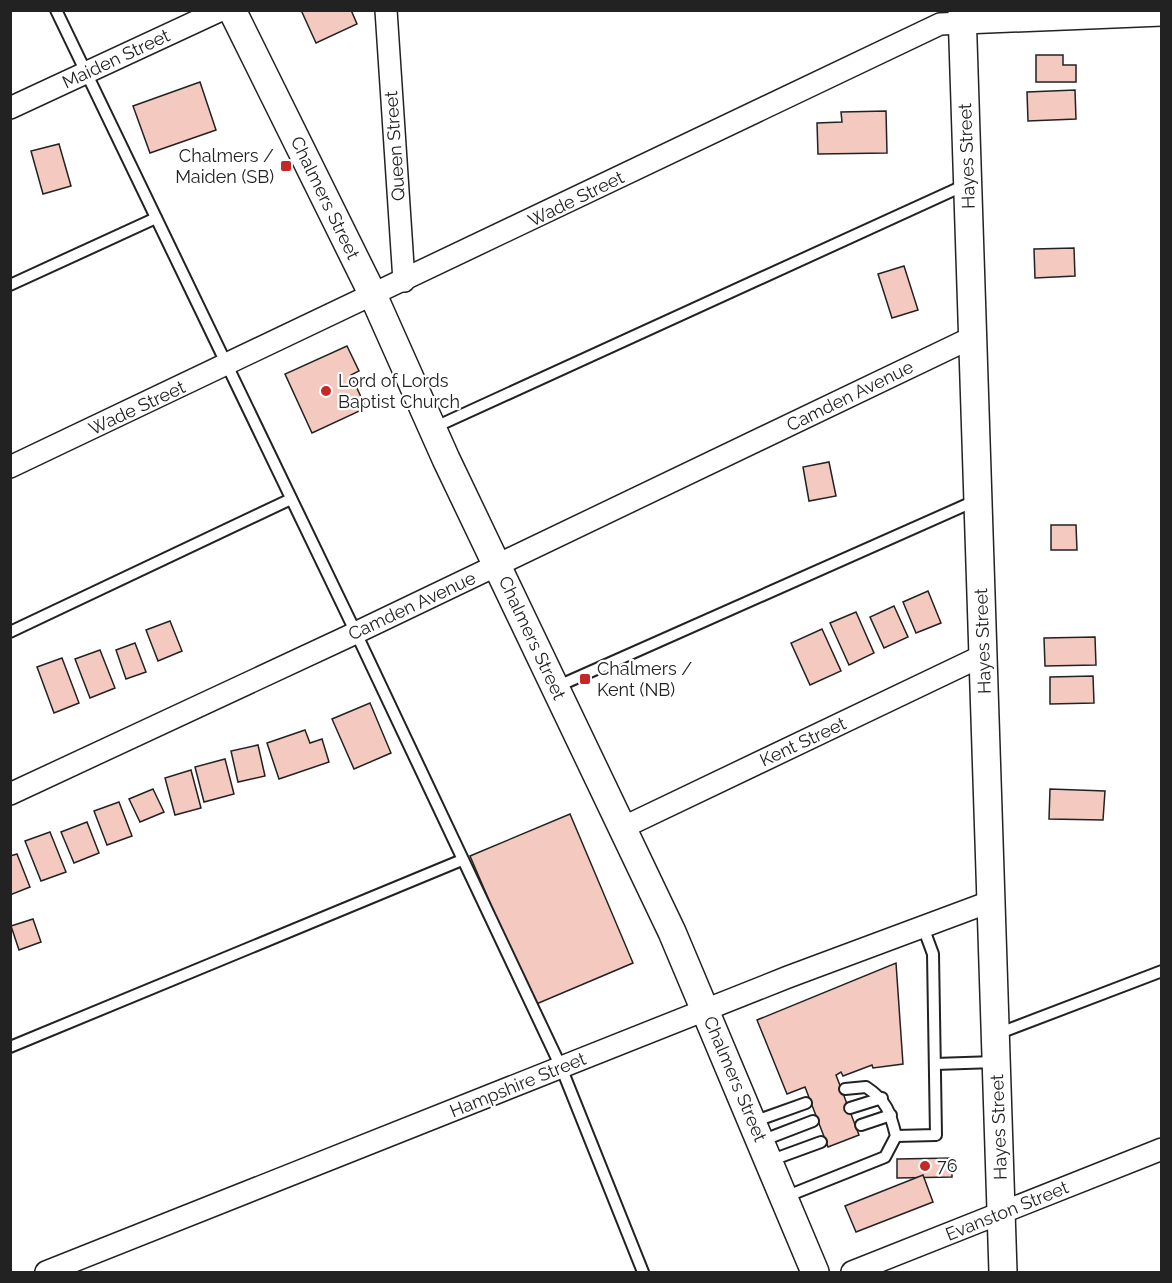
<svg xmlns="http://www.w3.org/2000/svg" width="1172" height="1283" font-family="Raleway,sans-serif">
<rect width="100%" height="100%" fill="#fff"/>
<g fill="#f3c9c0" stroke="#222" stroke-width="1.5">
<path d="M301 10H351L357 24 316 43Z"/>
<path d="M1036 55H1063V65H1076V82H1036Z"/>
<path d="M200 82 216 130 150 153 133 106Z"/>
<path d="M1075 90 1076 119 1028 121 1027 92Z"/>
<path d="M886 111 887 153 818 154 817 123 842 122 841 112Z"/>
<path d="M59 144 71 186 43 194 31 151Z"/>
<path d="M1074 248 1075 276 1035 278 1034 249Z"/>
<path d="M904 266 918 310 892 318 878 274Z"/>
<path d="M347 346 359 371 351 375 366 408 312 433 285 374Z"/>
<path d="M829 462 836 496 809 501 803 467Z"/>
<path d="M1051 525H1076L1077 550H1051Z"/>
<path d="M928 591 941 623 916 633 903 602Z"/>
<path d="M894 606 908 637 884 648 870 617Z"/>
<path d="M856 612 874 653 849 665 830 623Z"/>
<path d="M170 621 182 651 158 661 146 630Z"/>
<path d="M822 629 841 671 810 685 791 643Z"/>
<path d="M1095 637 1096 665 1045 666 1044 638Z"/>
<path d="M135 643 146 672 126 679 116 650Z"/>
<path d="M100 650 115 688 90 698 75 659Z"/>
<path d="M62 658 79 703 54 713 37 667Z"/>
<path d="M1093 676 1094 703 1050 704V677Z"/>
<path d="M370 703 391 753 354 769 332 719Z"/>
<path d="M305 730 310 743 322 739 329 762 279 779 267 743Z"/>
<path d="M258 745 265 776 238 782 231 751Z"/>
<path d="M225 759 234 794 204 802 195 767Z"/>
<path d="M191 770 201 808 175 815 165 778Z"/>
<path d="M153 789 164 812 140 822 129 799Z"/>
<path d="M1050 789 1105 791 1103 820 1049 819Z"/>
<path d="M119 802 132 836 107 845 94 811Z"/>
<path d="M570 814 633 963 534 1005 470 856Z"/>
<path d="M87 822 99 853 74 863 61 832Z"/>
<path d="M50 832 66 872 41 881 25 841Z"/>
<path d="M17 854 30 887 10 895V856Z"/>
<path d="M33 919 41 942 19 950 11 926Z"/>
<path d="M896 963 903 1064 873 1068 872 1065 843 1076 841 1072 836 1075 859 1135 828 1147 805 1087 787 1094 757 1020Z"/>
<path d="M952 1158V1177L897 1178V1159Z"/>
<path d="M923 1175 933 1202 856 1232 845 1206Z"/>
</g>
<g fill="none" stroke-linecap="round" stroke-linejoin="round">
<g stroke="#222" stroke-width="14">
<g id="service">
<path d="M56 10 356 633 561 1067 643 1272"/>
<path d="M10 285 156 218"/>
<path d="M433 428 965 185"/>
<path d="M10 632 291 499"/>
<path d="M556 687 977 500"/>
<path d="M997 1034 1162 971"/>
<path d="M10 1047 462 860"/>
<path d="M935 1064 995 1062"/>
<path d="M850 1108 882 1098"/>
<path d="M753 1122 806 1103"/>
<path d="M861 1125 891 1115"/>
<path d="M896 1136 936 1135 933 954 923 927"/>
<path d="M761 1141 813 1121"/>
<path d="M769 1161 821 1142"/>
<path d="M785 1197 885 1157 896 1136C890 1112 887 1101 866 1087L845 1089"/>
</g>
</g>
<g stroke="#222" stroke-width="24">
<g id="minor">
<path d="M386 10 404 281"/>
<path d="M10 108 221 10"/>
<path d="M10 467 940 24 1162 15"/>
<path d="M10 794 347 637 973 337"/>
<path d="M622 828 984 655"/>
<path d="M46 1272 788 977 992 901"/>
<path d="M852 1272 1162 1149"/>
</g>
</g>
<g stroke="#222" stroke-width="30">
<g id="tertiary">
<path d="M232 10 373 295 446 459 672 932 815 1272"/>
<path d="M962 10 1003 1272"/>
</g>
</g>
<use href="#service" stroke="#fff" stroke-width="10"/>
<use href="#minor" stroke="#fff" stroke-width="21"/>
<use href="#tertiary" stroke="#fff" stroke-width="27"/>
</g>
<g fill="#c62828" stroke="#fff" stroke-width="2">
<rect x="280" y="160" width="12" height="12" rx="3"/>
<circle cx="326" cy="391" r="6"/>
<rect x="579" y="673" width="12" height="12" rx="3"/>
<circle cx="925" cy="1166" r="6"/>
</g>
<g text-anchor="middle" stroke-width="4.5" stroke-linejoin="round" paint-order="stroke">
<g font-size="18" fill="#222" stroke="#fff">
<text transform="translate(116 59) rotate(-25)" y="6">Maiden Street</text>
<text transform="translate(395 146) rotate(-94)" y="6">Queen Street</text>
<text transform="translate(967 156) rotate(-92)" y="6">Hayes Street</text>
<text transform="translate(325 198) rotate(64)" y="6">Chalmers Street</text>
<text transform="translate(576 199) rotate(-26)" y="6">Wade Street</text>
<text transform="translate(850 396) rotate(-26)" y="6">Camden Avenue</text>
<text transform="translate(137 408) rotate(-25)" y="6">Wade Street</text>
<text transform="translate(412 606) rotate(-25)" y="6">Camden Avenue</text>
<text transform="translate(532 638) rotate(65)" y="6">Chalmers Street</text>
<text transform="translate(983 641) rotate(-92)" y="6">Hayes Street</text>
<text transform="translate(803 742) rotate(-25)" y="6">Kent Street</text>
<text transform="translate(735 1079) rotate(67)" y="6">Chalmers Street</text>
<text transform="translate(518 1085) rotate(-22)" y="6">Hampshire Street</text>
<text transform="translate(999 1127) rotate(-92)" y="6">Hayes Street</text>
<text transform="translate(1007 1211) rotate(-22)" y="6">Evanston Street</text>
</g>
<g font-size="18" fill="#222" stroke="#fff" text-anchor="start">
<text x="274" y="162" text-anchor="end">Chalmers /<tspan x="274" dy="21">Maiden (SB)</tspan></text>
<text x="338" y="387">Lord of Lords<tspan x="338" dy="21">Baptist Church</tspan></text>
<text x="597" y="675">Chalmers /<tspan x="597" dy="21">Kent (NB)</tspan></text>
<text x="937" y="1172">76</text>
</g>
</g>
<rect width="1172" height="1283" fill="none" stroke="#222222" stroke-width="24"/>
</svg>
